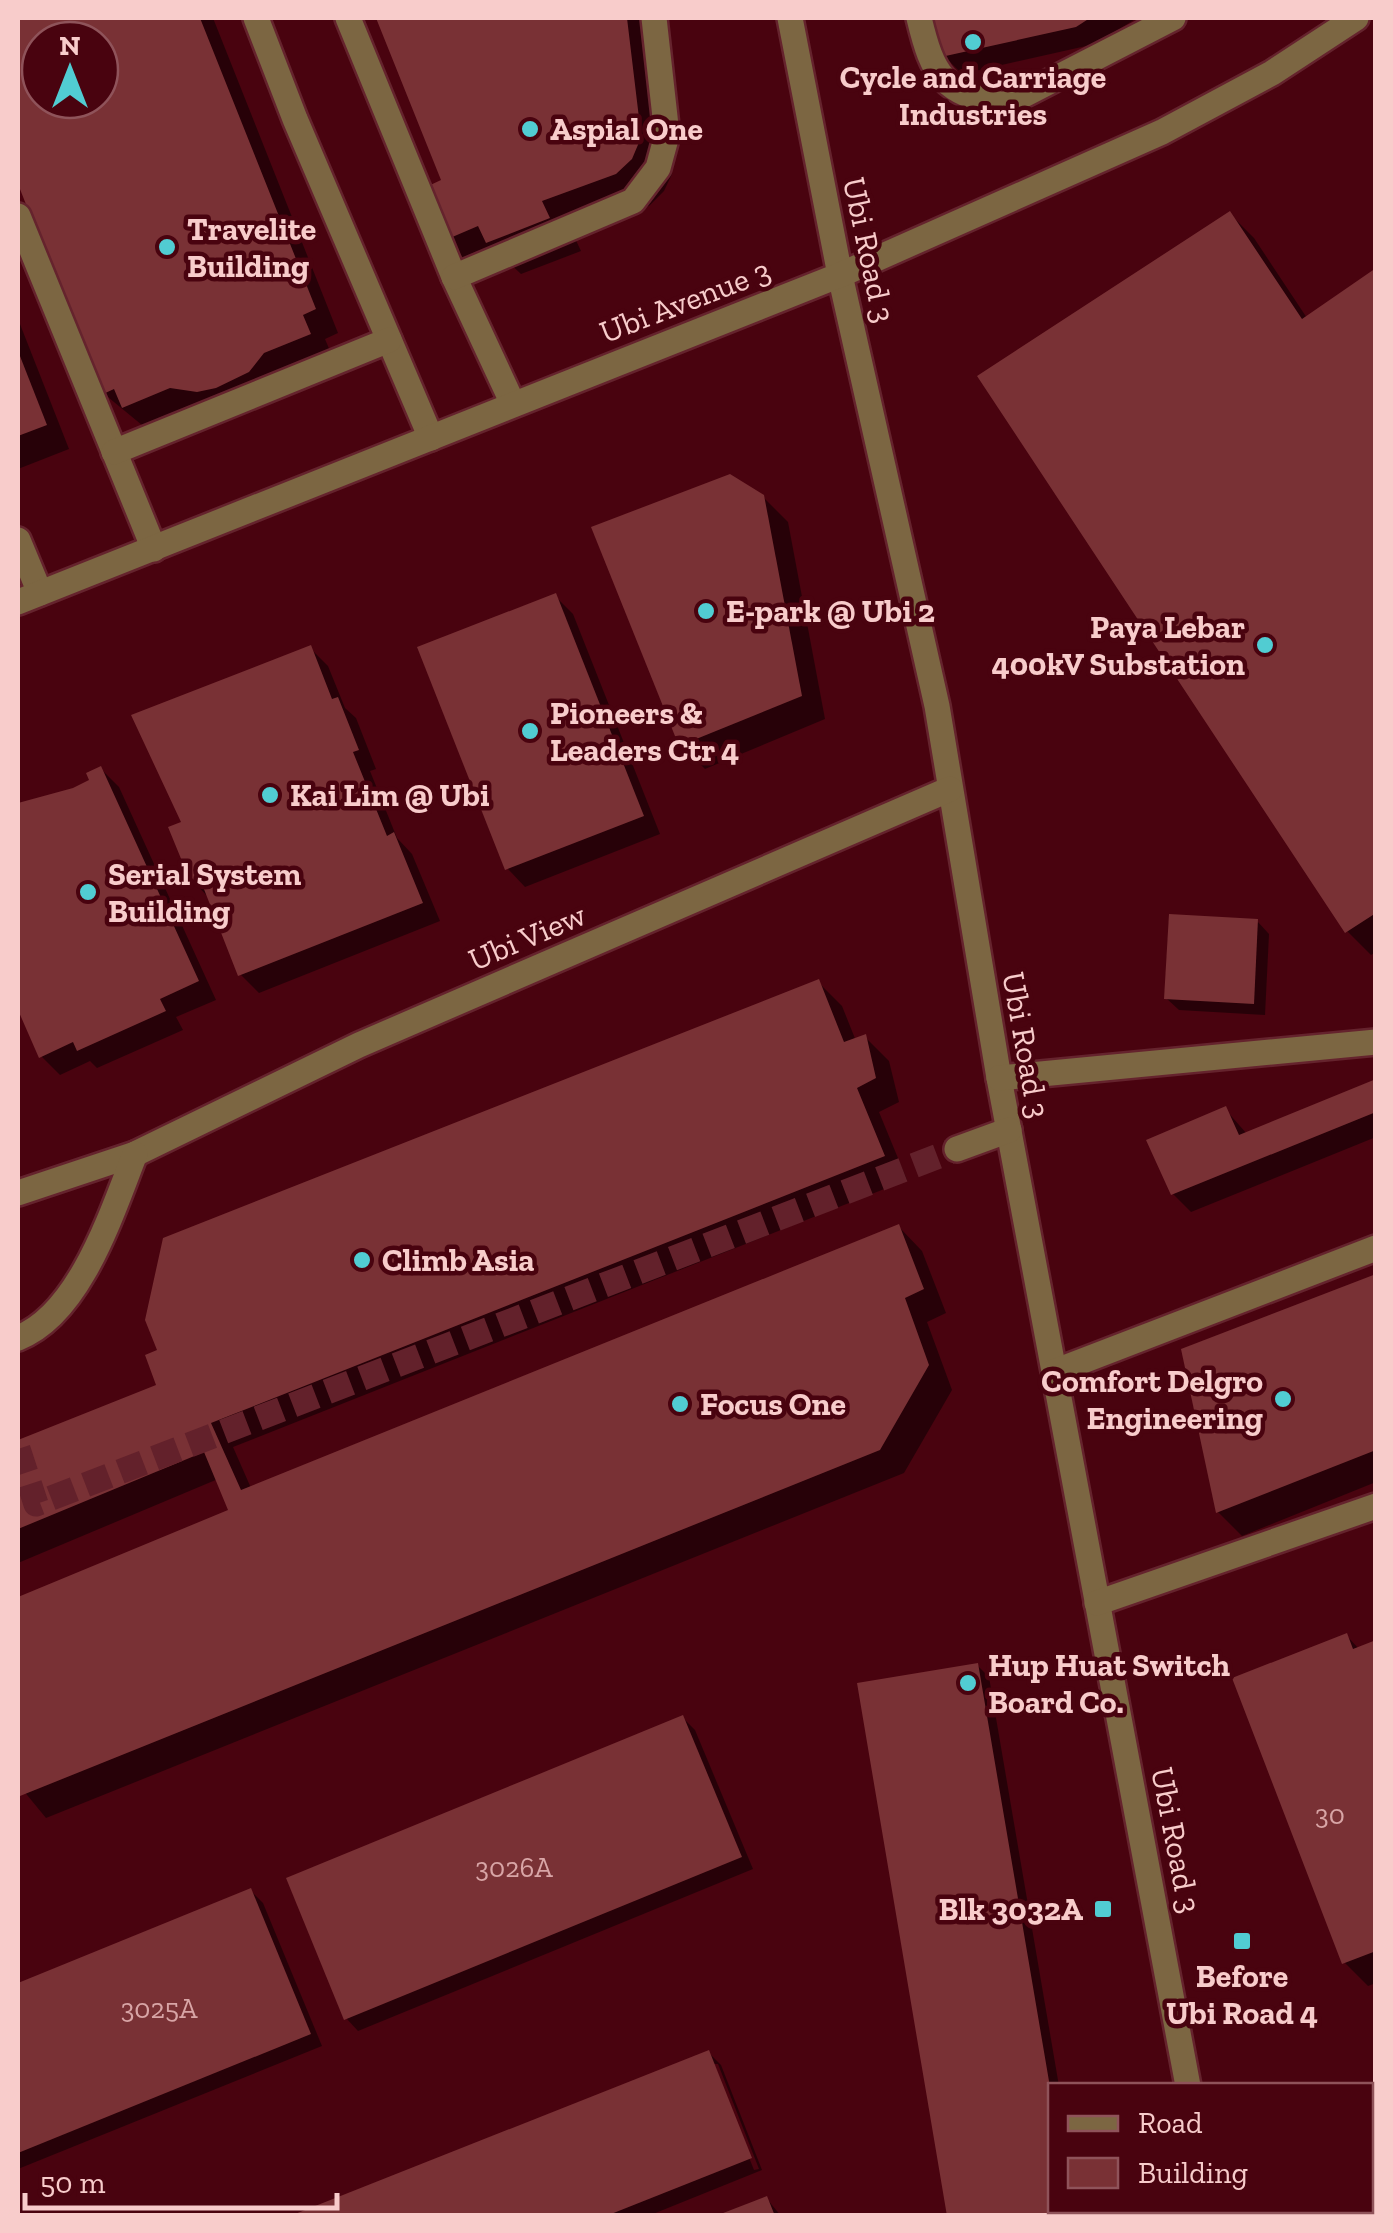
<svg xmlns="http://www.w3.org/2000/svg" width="1393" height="2233" font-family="'Zilla Slab',serif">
<rect width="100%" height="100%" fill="#49030f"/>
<g fill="#0007" fill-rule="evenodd">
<path d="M18 18H213L338 333 325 339 333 358 148 430 103 393 18 177ZM40 40H100V100H40Z"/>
<path d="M378 18H654L672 174 664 191 649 206 573 234 581 251 521 274 506 260 477 272 445 239 444 181Z"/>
<path d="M936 18H1137L1095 44 962 74 943 55Z"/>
<path d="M1230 214 1254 238 1307 318 1376 271V952L1371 955 1347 931Z"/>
<path d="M18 319 69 449 18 469Z"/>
<path d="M763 497 788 522 825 719 705 769 681 745Z"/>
<path d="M555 596 573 614 660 834 525 887 507 868Z"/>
<path d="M310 648 328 666 345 708 356 718 376 769 370 771 397 838 412 854 440 921 259 993 240 974 210 899 193 881 184 823 134 716Z"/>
<path d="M101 769 119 787 216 1000 176 1017 183 1030 97 1068 90 1061 60 1075 41 1056 18 1004V807L93 782Z"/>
<path d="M1257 921 1269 934 1265 1015 1179 1010 1166 998Z"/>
<path d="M818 982 842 1006 856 1041 865 1037 889 1061 899 1102 879 1112 907 1180 233 1447 251 1488 899 1227 922 1251 946 1313 927 1322 952 1390 904 1473 46 1818 18 1784V1600L231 1511 218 1479 18 1563V1442L160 1386Z"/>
<path d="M1376 1082V1137L1191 1212 1173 1194 1225 1109 1247 1134Z"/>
<path d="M1376 1277V1482L1242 1536 1218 1512 1183 1351Z"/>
<path d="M1347 1636 1359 1649 1376 1643V1983L1368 1986 1344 1962Z"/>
<path d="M977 1665 989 1677 1059 2086H1050V2210H1080L1081 2216H950Z"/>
<path d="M683 1718 695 1730 753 1869 358 2031 346 2018Z"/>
<path d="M251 1891 263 1903 322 2046 18 2169V1986Z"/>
<path d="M709 2053 721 2065 762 2170 648 2216H296ZM712 2064H718L759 2169 754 2170Z"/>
<path d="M767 2199 781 2216H724Z"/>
</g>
<g fill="#793135" fill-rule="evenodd">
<path d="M18 18H200L316 309 303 315 311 334 264 353 249 372 216 388 197 392 170 388 122 408 114 389 101 395 18 184ZM40 40H100V100H40Z"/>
<path d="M376 18H627L639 118 640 140 632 159 616 174 542 201 550 218 486 243 478 226 443 241 424 188 441 180Z"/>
<path d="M934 18H1090L1076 27 941 57Z"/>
<path d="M1230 211 1302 319 1376 268V913L1345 933 977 376Z"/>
<path d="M18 351 47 425 18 436Z"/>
<path d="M730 474 764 495 802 696 679 746 591 527Z"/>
<path d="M556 593 644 816 505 870 417 647Z"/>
<path d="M311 645 332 699 338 697 359 750 353 752 387 836 394 832 423 903 238 976 200 879 191 883 168 827 181 822 131 715Z"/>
<path d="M101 766 199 981 160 999 166 1011 77 1051 73 1042 39 1058 18 1010V803L73 788 89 780 86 773Z"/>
<path d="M1169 914 1258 919 1254 1004 1164 999Z"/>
<path d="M819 979 844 1042 866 1034 876 1078 857 1088 885 1156 211 1423 241 1490 899 1224 924 1289 905 1298 929 1365 880 1450 20 1796 18 1597 228 1510 204 1452 18 1529V1440L156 1385 145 1355 157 1350 145 1320 163 1238Z"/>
<path d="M1376 1079V1112L1171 1195 1146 1140 1226 1106 1239 1135Z"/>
<path d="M1376 1274V1450L1216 1513 1181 1349Z"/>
<path d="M1347 1633 1353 1649 1376 1640V1951L1342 1964 1232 1678Z"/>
<path d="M978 1663 1050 2087V2210H1072V2216H947L857 1683Z"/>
<path d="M683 1715 742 1857 344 2020 286 1878Z"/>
<path d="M251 1888 311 2034 18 2153V1983Z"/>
<path d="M709 2050 752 2158 606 2216H290Z"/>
<path d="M767 2196 775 2216H718V2215Z"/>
</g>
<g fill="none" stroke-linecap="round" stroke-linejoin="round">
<path stroke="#63212b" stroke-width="25" stroke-dasharray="25 12" stroke-linecap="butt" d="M18 1449 36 1504 957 1149"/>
<g stroke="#65232d" stroke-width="30">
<g id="minor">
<path d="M256 18 295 119 431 438"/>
<path d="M348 18 454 277 513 404"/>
<path d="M790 18 840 275 937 706 999 1078 1188 2086"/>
<path d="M919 18C933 76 943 93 1004 105L1173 18"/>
<path d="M18 216 154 549"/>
<path d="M454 277 633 201 658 168 667 135 654 18"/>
<path d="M114 452 389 340"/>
<path d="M18 540 40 593"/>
<path d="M18 602 840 275 1162 132 1272 73 1356 18"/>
<path d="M999 1078 1376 1042"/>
<path d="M957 1149 1009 1130"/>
<path d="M18 1193 135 1154 359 1045 950 789"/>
<path d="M18 1338C80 1314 112 1212 135 1154"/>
<path d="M1054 1372 1376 1248"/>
<path d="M1097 1603 1376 1506"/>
<path d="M1370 2109 1376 2107"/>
<path d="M1370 2198 1376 2196"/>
<path d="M1212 2210 1213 2216"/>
<path d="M1326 2216 1339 2210"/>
</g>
</g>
<use href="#minor" stroke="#7c6642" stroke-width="25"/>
</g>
<g fill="#51ccd2" stroke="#49030f" stroke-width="4">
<circle cx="973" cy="42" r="10"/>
<circle cx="530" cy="129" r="10"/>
<circle cx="167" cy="247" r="10"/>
<circle cx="706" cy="611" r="10"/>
<circle cx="1265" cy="645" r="10"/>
<circle cx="530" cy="731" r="10"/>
<circle cx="270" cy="795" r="10"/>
<circle cx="88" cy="892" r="10"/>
<circle cx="362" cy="1260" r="10"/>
<circle cx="1283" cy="1399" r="10"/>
<circle cx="680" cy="1404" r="10"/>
<circle cx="968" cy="1683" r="10"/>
<rect x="1093" y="1899" width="20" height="20" rx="5"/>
<rect x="1232" y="1931" width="20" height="20" rx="5"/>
</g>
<g text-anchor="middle" stroke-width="9" stroke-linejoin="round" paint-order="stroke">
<g font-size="28" fill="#d8a5a6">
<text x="1330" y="1824">30</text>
<text x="514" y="1877">3026A</text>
<text x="159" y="2018">3025A</text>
</g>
<g font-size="32" font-weight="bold" fill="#f8cccb" stroke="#49030f" text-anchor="start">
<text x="973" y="88" text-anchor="middle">Cycle and Carriage<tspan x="973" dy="37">Industries</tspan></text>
<text x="550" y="140">Aspial One</text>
<text x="187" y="240">Travelite<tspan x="187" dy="37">Building</tspan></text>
<text x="726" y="622">E-park @ Ubi 2</text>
<text x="1245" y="638" text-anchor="end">Paya Lebar<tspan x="1245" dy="37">400kV Substation</tspan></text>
<text x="550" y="724">Pioneers &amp;<tspan x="550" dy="37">Leaders Ctr 4</tspan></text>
<text x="290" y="806">Kai Lim @ Ubi</text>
<text x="108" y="885">Serial System<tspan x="108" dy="37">Building</tspan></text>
<text x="382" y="1271">Climb Asia</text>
<text x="1263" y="1392" text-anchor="end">Comfort Delgro<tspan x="1263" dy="37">Engineering</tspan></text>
<text x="700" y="1415">Focus One</text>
<text x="988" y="1676">Hup Huat Switch<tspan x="988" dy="37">Board Co.</tspan></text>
<text x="1083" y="1920" text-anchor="end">Blk 3032A</text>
<text x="1242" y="1987" text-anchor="middle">Before<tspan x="1242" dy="37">Ubi Road 4</tspan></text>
</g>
<g font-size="32" fill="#f8cccb" stroke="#49030f">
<text transform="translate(869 250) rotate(78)" y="11">Ubi Road 3</text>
<text transform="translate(685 301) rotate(-21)" y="11">Ubi Avenue 3</text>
<text transform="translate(527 937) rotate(-23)" y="11">Ubi View</text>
<text transform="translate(1026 1045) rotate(80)" y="11">Ubi Road 3</text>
<text transform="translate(1176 1840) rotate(79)" y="11">Ubi Road 3</text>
</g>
</g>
<rect width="1393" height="2233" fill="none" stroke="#f8cccb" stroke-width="40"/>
<rect x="1048" y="2083" width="325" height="130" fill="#49030f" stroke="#8f535a" stroke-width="2.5"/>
<rect x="1068" y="2116" width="50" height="15" fill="#7c6642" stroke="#8f535a" stroke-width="2.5"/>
<text x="1138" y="2133" font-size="30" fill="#f8cccb">Road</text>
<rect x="1068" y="2158" width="50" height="30" fill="#793135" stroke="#8f535a" stroke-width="2.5"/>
<text x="1138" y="2183" font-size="30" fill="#f8cccb">Building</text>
<g transform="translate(70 70)"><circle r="48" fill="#49030f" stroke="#8f535a" stroke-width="2.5"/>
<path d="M0-8L18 38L0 25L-18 38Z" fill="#51ccd2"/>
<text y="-15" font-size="28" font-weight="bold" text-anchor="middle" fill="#f8cccb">N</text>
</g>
<path d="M25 2193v15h312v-15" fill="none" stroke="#f8cccb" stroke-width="5"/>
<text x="40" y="2193" font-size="30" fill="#f8cccb" stroke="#49030f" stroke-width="8" paint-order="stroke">50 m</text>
</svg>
